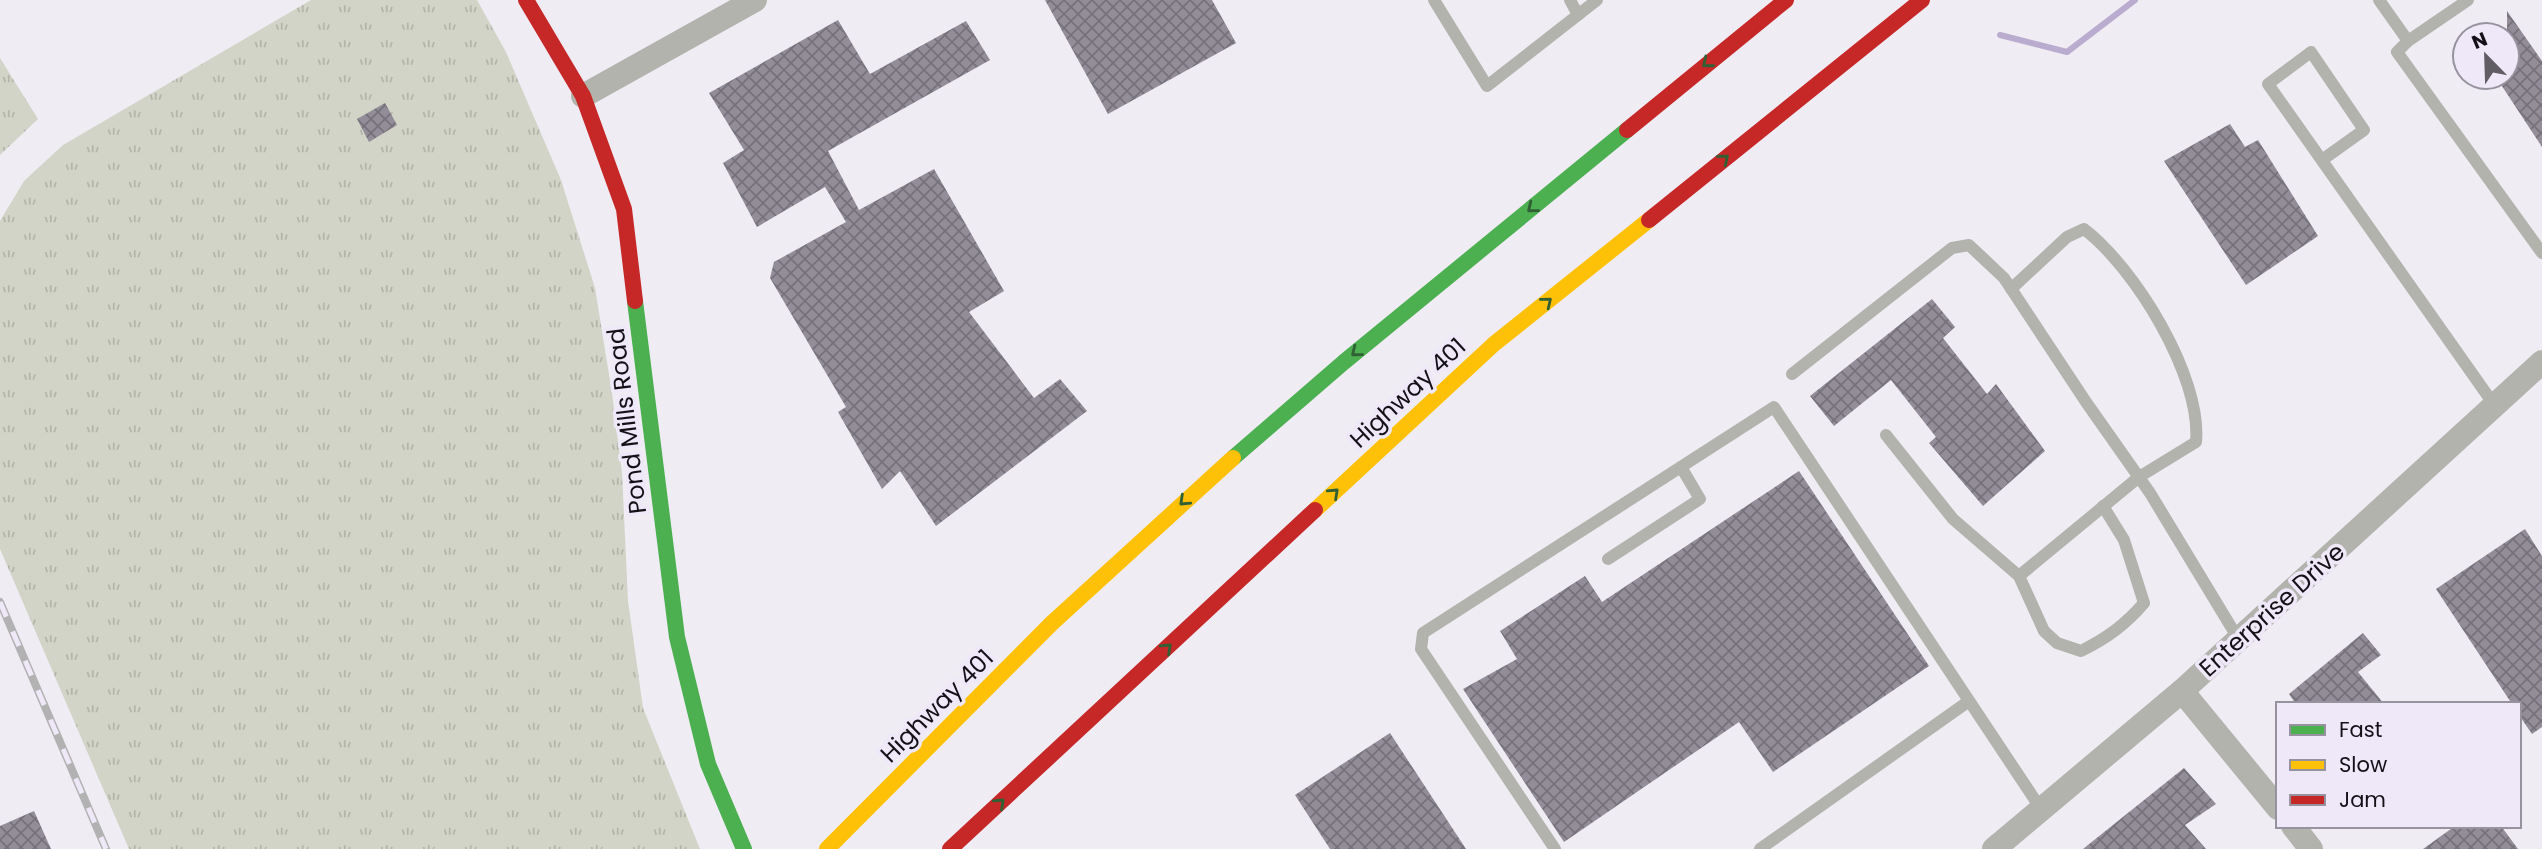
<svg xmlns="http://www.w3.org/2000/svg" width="2542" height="849" font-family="Poppins,sans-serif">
<defs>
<pattern id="grass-tufts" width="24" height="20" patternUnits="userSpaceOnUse" patternTransform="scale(1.75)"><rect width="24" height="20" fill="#d1d4c6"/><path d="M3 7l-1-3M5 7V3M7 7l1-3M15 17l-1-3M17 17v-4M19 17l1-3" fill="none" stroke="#b3b5a9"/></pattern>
<pattern id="building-cross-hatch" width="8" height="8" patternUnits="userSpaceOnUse" patternTransform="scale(1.75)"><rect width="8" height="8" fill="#928d98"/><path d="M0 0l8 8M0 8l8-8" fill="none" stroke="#76727b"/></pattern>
</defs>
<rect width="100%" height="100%" fill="#efecf4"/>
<g fill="url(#grass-tufts)">
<path d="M311 0H477L506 52 561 180 595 288 612 393 622 473 628 601 643 708 700 849H129L0 549V221L24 181 63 145Z"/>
<path d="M0 58 38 119 0 155Z"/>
</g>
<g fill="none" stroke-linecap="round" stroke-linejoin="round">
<path stroke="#baaccf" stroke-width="6" d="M2000 35 2067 52 2135 0"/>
</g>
<g fill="url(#building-cross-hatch)">
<path d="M1045 0H1212L1236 43 1108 114Z"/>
<path d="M2507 11 2542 61V147L2496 77H2507Z"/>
<path d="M838 20 870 74 966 21 990 60 828 151 859 210 934 169 1004 291 969 312 1034 398 1060 379 1087 411 936 526 900 471 882 489 838 412 846 407 770 278 774 262 846 222 825 187 757 227 723 163 744 150 709 93Z"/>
<path d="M385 103 397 125 369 142 357 119Z"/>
<path d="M2230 124 2245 147 2258 140 2318 236 2246 285 2164 161Z"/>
<path d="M1932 299 1955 327 1943 338 1987 394 1996 384 2045 451 1983 506 1929 443 1936 437 1891 380 1834 426 1810 396Z"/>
<path d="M1799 471 1929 666 1773 772 1739 722 1564 842 1463 689 1517 659 1500 631 1585 576 1602 602Z"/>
<path d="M2525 529 2542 556V727L2532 734 2519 715V704H2512L2436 589Z"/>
<path d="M2363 633 2381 655 2358 672 2384 704H2296L2289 694Z"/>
<path d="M1390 733 1466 849H1330L1295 795Z"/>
<path d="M2184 768 2216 804 2185 825 2206 849H2083Z"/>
<path d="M34 811 51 849H0V826Z"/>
<path d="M2455 826H2501L2518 849H2423Z"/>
</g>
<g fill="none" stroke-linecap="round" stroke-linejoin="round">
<g stroke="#b3b3ad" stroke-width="12">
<path d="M1434 0 1487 86 1597 0"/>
<path d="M1570 0 1578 15"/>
<path d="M2379 0 2408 41"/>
<path d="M2468 0 2408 41 2397 52 2542 253"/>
<path d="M2322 160 2364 130 2311 52 2268 84 2495 406"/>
<path d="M1792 374 1952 248 1969 245 2004 278 2086 402 2150 493 2239 640"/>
<path d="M1886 435 1953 519 2019 576 2139 477 2196 442C2202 377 2135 268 2084 229L2067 237 2011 289"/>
<path d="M1608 559 1700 499 1681 467"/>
<path d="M2019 576 2044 631 2057 643 2081 651C2107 638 2125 625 2144 603L2124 540 2103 506"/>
<path d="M1555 849 1421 649 1423 633 1774 407 2041 809"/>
<path d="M1760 849 1969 701"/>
</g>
<g stroke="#b3b3ad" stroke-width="24">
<path d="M583 96 755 0"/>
<path d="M2182 691 2278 808"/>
<path d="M2293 826 2311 849"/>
<path d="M1994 849 2182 691 2542 362"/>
</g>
<g stroke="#4caf50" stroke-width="16">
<path d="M635 301 677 637 708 764 744 849"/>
<path d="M1233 458 1344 362 1627 130"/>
</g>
<g stroke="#ffc107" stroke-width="16">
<path d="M1315 510 1494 344 1649 220"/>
<path d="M827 849 1052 623 1233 458"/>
</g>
<g stroke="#c62828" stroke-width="16">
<path d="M526 0 583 96 624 209 635 301"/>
<path d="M1627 130 1786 0"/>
<path d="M1649 220 1922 0"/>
<path d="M950 849 1315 510"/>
</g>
<g stroke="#b3b2b3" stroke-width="8">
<path id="rail" d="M0 602 106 849"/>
</g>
<use href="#rail" stroke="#eee8f8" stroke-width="5" stroke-dasharray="16" stroke-linecap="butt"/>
</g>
<defs><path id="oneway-chevron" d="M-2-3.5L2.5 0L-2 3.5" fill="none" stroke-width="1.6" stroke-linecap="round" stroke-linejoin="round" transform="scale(1.75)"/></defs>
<g stroke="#306034">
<use href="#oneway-chevron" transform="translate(1707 63) rotate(141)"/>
<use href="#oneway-chevron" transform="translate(1724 159) rotate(-39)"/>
<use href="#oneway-chevron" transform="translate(1532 208) rotate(141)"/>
<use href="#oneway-chevron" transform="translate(1547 302) rotate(-39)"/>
<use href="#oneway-chevron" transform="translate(1356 352) rotate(141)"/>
<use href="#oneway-chevron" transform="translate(1334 493) rotate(-43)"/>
<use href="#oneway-chevron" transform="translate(1184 501) rotate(137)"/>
<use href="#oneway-chevron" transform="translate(1167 648) rotate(-43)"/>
<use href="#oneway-chevron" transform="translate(1000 803) rotate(-43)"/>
</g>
<g text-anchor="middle" stroke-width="7" stroke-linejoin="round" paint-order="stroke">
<g font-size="24" fill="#131117" stroke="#eee8f8">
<text transform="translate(1408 393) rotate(-43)" y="8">Highway 401</text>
<text transform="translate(627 421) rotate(-97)" y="8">Pond Mills Road</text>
<text transform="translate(2272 610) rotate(-42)" y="8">Enterprise Drive</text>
<text transform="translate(937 706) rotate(-45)" y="8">Highway 401</text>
</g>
</g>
<rect x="2276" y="702" width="245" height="126" fill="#eee8f8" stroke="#96929e" stroke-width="2"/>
<rect x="2290" y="725" width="35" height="10" fill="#4caf50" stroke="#96929e" stroke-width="2"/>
<text x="2339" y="737" font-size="21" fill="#131117">Fast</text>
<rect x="2290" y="760" width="35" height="10" fill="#ffc107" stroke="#96929e" stroke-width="2"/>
<text x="2339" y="772" font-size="21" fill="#131117">Slow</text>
<rect x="2290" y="795" width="35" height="10" fill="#c62828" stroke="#96929e" stroke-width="2"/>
<text x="2339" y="807" font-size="21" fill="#131117">Jam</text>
<g transform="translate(2486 56) rotate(337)"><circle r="33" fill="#eee8f8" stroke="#96929e" stroke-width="2"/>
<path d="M0-5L12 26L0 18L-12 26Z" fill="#605e64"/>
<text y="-10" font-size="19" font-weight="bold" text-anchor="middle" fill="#131117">N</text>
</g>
</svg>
